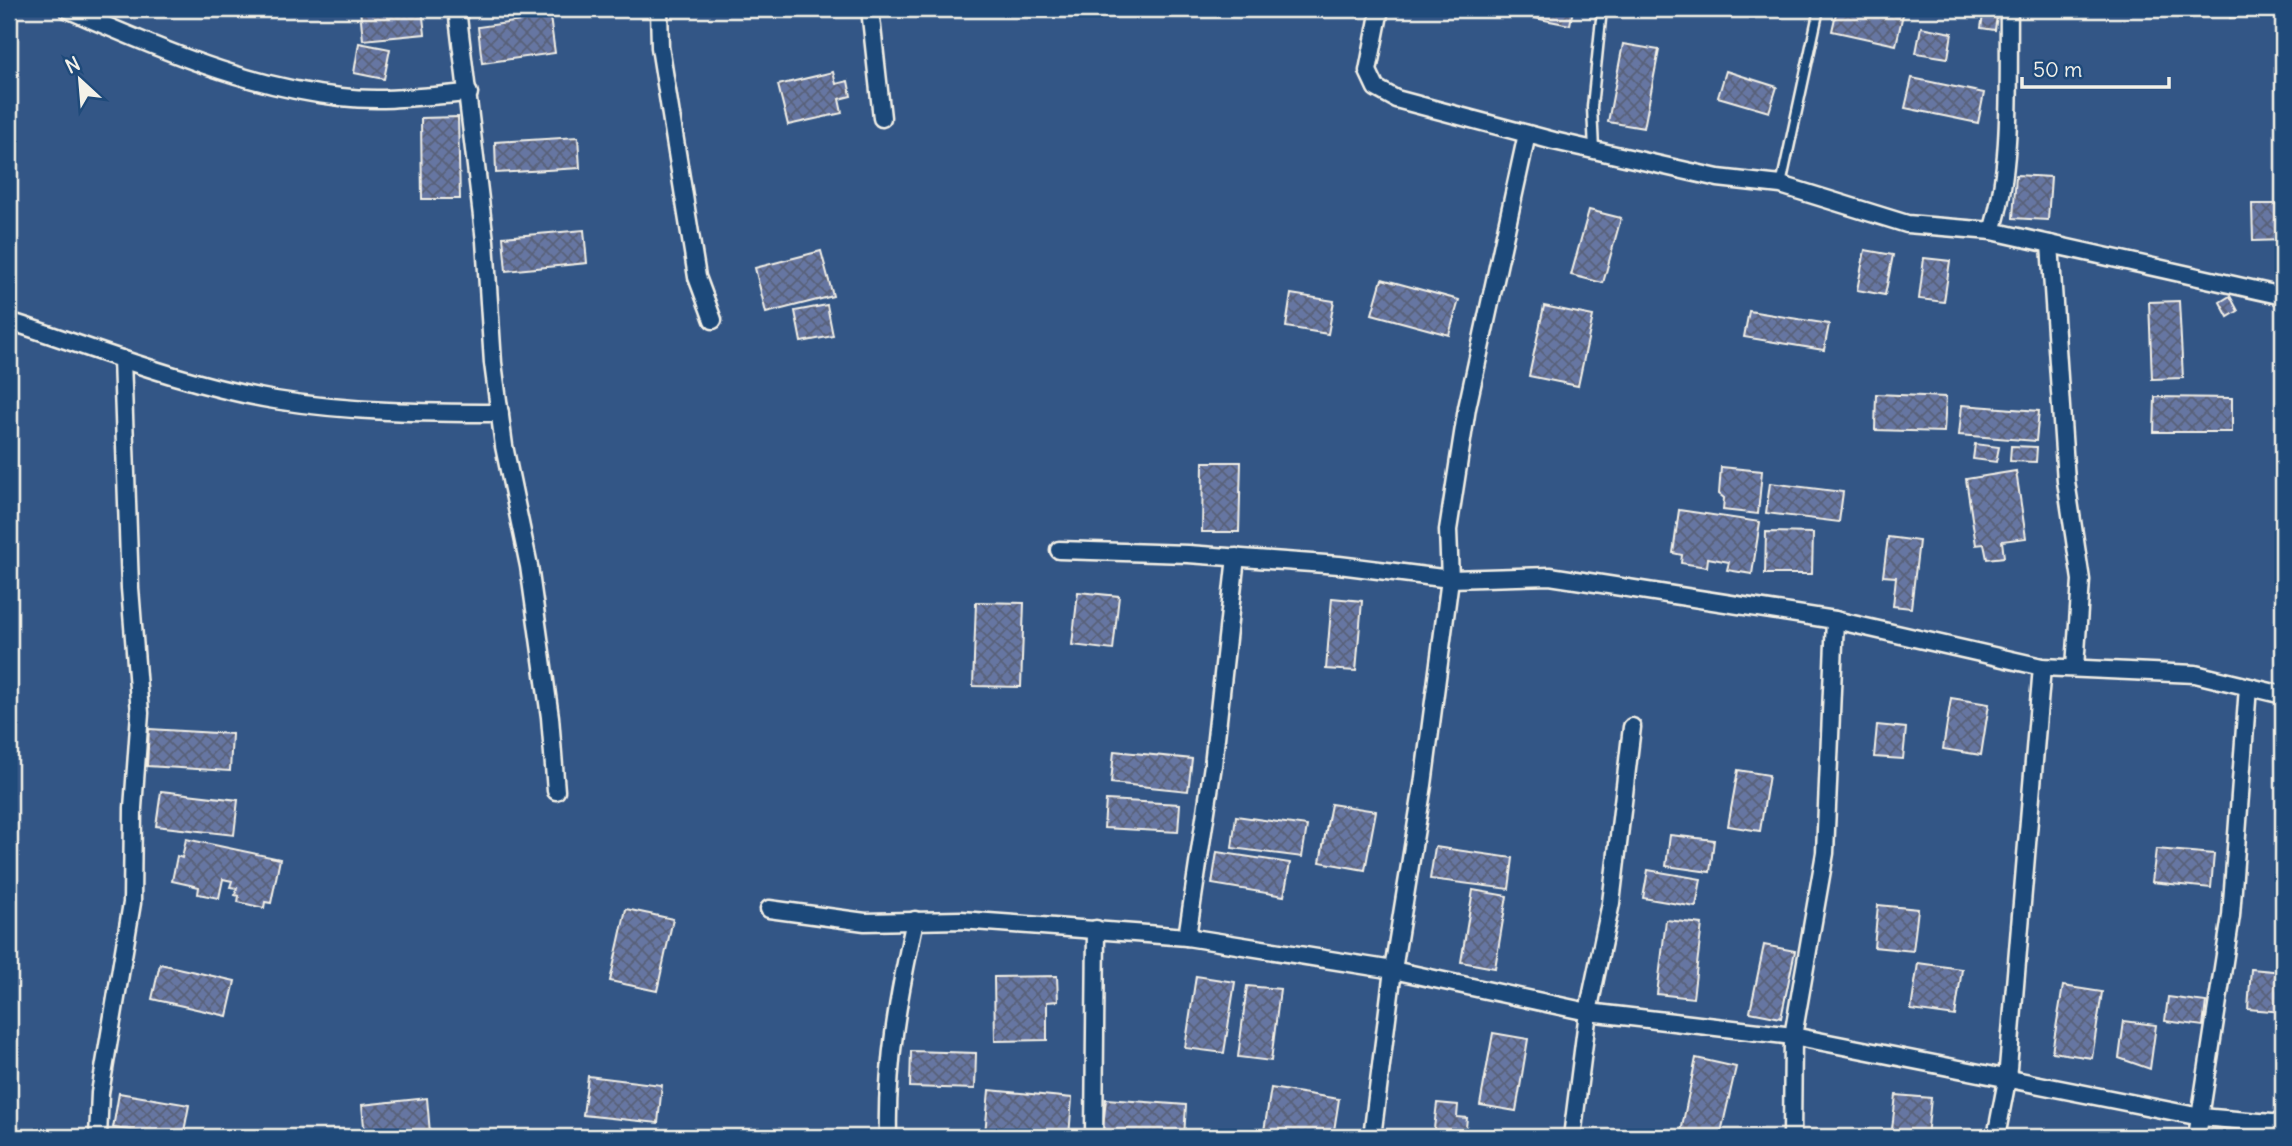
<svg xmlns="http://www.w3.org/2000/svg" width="2292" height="1146" font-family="Delius,sans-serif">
<defs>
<pattern id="building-cross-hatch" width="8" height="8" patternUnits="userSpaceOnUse" patternTransform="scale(1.75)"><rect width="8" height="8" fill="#6676a2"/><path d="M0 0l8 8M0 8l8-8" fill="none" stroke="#596179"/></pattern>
</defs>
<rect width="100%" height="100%" fill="#335686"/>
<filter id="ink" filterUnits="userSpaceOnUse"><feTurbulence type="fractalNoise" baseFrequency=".0143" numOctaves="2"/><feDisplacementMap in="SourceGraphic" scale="14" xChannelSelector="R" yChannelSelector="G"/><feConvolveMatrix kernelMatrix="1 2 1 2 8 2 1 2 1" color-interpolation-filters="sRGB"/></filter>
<g filter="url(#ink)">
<g fill="url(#building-cross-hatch)" stroke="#f4f1e8" stroke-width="2">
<path d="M360 9H422L425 34 363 40Z"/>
<path d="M1490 9H1573L1570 25Z"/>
<path d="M1837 9H1879L1903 14 1896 45 1832 31Z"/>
<path d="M2229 9H2283V12L2230 18Z"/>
<path d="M1983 15 1997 16 1995 30 1981 28Z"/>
<path d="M550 17 555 53 482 63 478 27Z"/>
<path d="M1921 27 1952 33 1948 58 1916 53Z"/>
<path d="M359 43 390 49 384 79 354 73Z"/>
<path d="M1623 44 1659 50 1644 128 1608 122Z"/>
<path d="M1726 71 1777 87 1769 112 1718 97Z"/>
<path d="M833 72 836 84 848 81 851 96 839 99 842 113 788 125 778 85Z"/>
<path d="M1912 78 1984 93 1978 123 1905 108Z"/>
<path d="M458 117 460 199H422L421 118Z"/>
<path d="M578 137 580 168 496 173 495 142Z"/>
<path d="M2016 175 2051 177 2048 220 2013 218Z"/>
<path d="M2252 204H2283V240L2253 241Z"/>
<path d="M1589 210 1621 218 1603 283 1571 275Z"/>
<path d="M584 230 587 263 506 271 503 237Z"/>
<path d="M1865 250 1893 255 1885 295 1857 290Z"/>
<path d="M821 251 833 296 766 313 755 268Z"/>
<path d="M1924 258 1950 261 1944 302 1919 299Z"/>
<path d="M1382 279 1459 300 1449 335 1372 314Z"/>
<path d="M1291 294 1334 301 1328 334 1286 327Z"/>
<path d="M2230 296 2238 311 2228 317 2220 302Z"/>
<path d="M2179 301 2183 378 2152 379 2149 302Z"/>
<path d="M827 305 833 336 801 342 795 311Z"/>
<path d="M1544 306 1593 316 1578 386 1529 376Z"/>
<path d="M1749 311 1829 324 1824 350 1744 337Z"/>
<path d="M1876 394 1946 397 1944 432 1875 430Z"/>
<path d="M2155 397 2232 398V432H2154Z"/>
<path d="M1962 405 2039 411 2036 441 1959 435Z"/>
<path d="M1975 444 1999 447 1996 462 1973 459Z"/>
<path d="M2011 446 2037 447 2036 462 2010 461Z"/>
<path d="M1203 462H1241L1239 532H1202Z"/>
<path d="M1721 467 1762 471 1758 514 1723 510 1724 498 1719 494Z"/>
<path d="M2016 471 2026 538 2002 541 2004 557 1987 559 1984 544 1976 545 1966 479Z"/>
<path d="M1770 483 1843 492 1839 522 1766 513Z"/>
<path d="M1679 510 1760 522 1752 574 1727 570 1729 562 1708 558 1707 567 1681 563 1682 555 1673 553Z"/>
<path d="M1766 532 1813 533 1812 574H1765Z"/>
<path d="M1888 537 1919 541 1911 608 1893 606 1896 577 1883 576Z"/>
<path d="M1078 592 1119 596 1113 650 1072 645Z"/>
<path d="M1332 598 1362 601 1356 671 1326 669Z"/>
<path d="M976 602 1024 603 1021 687 973 686Z"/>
<path d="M1951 698 1989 704 1981 755 1943 749Z"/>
<path d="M1877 725 1906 728 1903 759 1874 757Z"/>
<path d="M149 729 232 734 230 771 147 766Z"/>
<path d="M1114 751 1192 759 1188 791 1111 783Z"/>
<path d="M1738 770 1769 775 1760 831 1728 826Z"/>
<path d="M2281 780 2283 781V813L2276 812Z"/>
<path d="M161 791 238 800 234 835 156 826Z"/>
<path d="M1106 800 1180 804 1178 832 1104 828Z"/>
<path d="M1331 804 1376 811 1365 870 1320 862Z"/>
<path d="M1236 816 1307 826 1302 857 1232 848Z"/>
<path d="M1670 835 1714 840 1710 872 1666 866Z"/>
<path d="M186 839 280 859 271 903 265 902 264 908 238 902 239 896 235 895 237 888 230 887 232 881 223 879 219 898 198 894 199 887 172 881 177 856 182 858Z"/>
<path d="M1435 847 1513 858 1509 889 1430 879Z"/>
<path d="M2156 849 2214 854 2211 888 2152 882Z"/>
<path d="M1217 852 1290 863 1284 896 1212 884Z"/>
<path d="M1648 870 1701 879 1696 907 1643 898Z"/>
<path d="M1473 890 1507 896 1495 968 1461 962Z"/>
<path d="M1878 905 1918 909 1913 951 1874 947Z"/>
<path d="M626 909 673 919 657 991 610 981Z"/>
<path d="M1666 920 1702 924 1693 998 1657 994Z"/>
<path d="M1764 945 1795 951 1781 1018 1750 1012Z"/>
<path d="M1918 963 1962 969 1955 1016 1911 1010Z"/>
<path d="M160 964 235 981 227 1016 152 999Z"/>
<path d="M2251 969 2283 972V1012L2248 1009Z"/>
<path d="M1057 976 1058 1001 1047 1002V1040L995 1041 994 977Z"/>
<path d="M1196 976 1235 982 1224 1053 1185 1048Z"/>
<path d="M1247 986 1280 989 1271 1061 1238 1057Z"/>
<path d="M2063 986 2102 992 2092 1058 2052 1052Z"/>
<path d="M2168 997 2206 1002 2203 1026 2165 1021Z"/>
<path d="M2124 1021 2156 1025 2150 1069 2119 1058Z"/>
<path d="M1493 1033 1528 1039 1516 1111 1480 1105Z"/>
<path d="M911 1051 976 1053 975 1089 910 1087Z"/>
<path d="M1696 1058 1736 1067 1720 1137H1680Z"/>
<path d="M588 1076 662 1085 658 1123 583 1115Z"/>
<path d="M1271 1088 1339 1099 1333 1137H1263Z"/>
<path d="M989 1090 1072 1098 1069 1137 985 1134Z"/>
<path d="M119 1093 189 1105 183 1137 113 1128Z"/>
<path d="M1896 1095 1931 1098 1927 1137H1891Z"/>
<path d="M427 1098 430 1133 365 1137 362 1105Z"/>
<path d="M1106 1099 1186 1105 1184 1137H1102Z"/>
<path d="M1437 1103 1458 1105 1457 1117 1467 1118 1465 1137H1433Z"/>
</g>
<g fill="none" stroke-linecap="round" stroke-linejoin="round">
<g stroke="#f4f1e8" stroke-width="13">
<g id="service">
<path d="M1594 150 1592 107 1602 9"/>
<path d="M1781 185 1819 9"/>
</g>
</g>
<g stroke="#f4f1e8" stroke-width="21">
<g id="minor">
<path d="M67 9C155 47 245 87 341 97 383 102 427 96 469 93"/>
<path d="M457 9 485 241 493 363 504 446 529 566 550 717 556 791"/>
<path d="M659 9 660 47 697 277 713 320"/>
<path d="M870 9 882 118"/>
<path d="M1380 9 1368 71 1376 88 1396 99 1554 141 1718 178 1781 185 1907 224 1992 231"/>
<path d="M2009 9C2008 77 2013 167 1992 231L2283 296"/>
<path d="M2050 244 2066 481 2081 580 2075 667"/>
<path d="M9 321C96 349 184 385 275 400 349 412 425 413 500 413"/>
<path d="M1059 550 1188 554 1339 565 1450 579 1550 576 1835 620 2042 667 2195 674 2283 695"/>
<path d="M769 909 865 922 961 920 1187 937 1393 970 1588 1012 1793 1036 2201 1117 2283 1124"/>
<path d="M1187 937 1213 765 1236 557"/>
<path d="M98 1137 100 1093 132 903 133 808 140 713 130 588 122 359"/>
<path d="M888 1137C886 1063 899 993 915 920"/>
<path d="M1094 1137 1096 929"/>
<path d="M1372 1137 1393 970 1423 785 1450 579 1448 530 1467 408 1527 134"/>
<path d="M1572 1137 1588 1012 1611 903 1632 727"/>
<path d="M1792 1137 1793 1036 1825 853 1835 620"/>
<path d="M1996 1137 2007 1080 2042 667"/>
<path d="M2197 1137 2231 916 2248 687"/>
</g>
</g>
<use href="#service" stroke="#1f4a7a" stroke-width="8"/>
<use href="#minor" stroke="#1f4a7a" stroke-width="16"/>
</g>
</g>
<rect width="2292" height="1146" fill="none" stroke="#1f4a7a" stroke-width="35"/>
<rect x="18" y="18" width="2257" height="1111" fill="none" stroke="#f4f1e8" stroke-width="2.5" filter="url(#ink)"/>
<g transform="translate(80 80) rotate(334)" stroke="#1f4a7a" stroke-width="5" paint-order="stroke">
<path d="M0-5L12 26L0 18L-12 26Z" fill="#f4f1e8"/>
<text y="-10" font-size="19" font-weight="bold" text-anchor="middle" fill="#f4f1e8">N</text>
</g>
<path d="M2022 77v10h147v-10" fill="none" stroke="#f4f1e8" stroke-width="3.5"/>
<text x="2033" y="77" font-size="21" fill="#f4f1e8" stroke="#1f4a7a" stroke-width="5" paint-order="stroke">50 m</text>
</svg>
